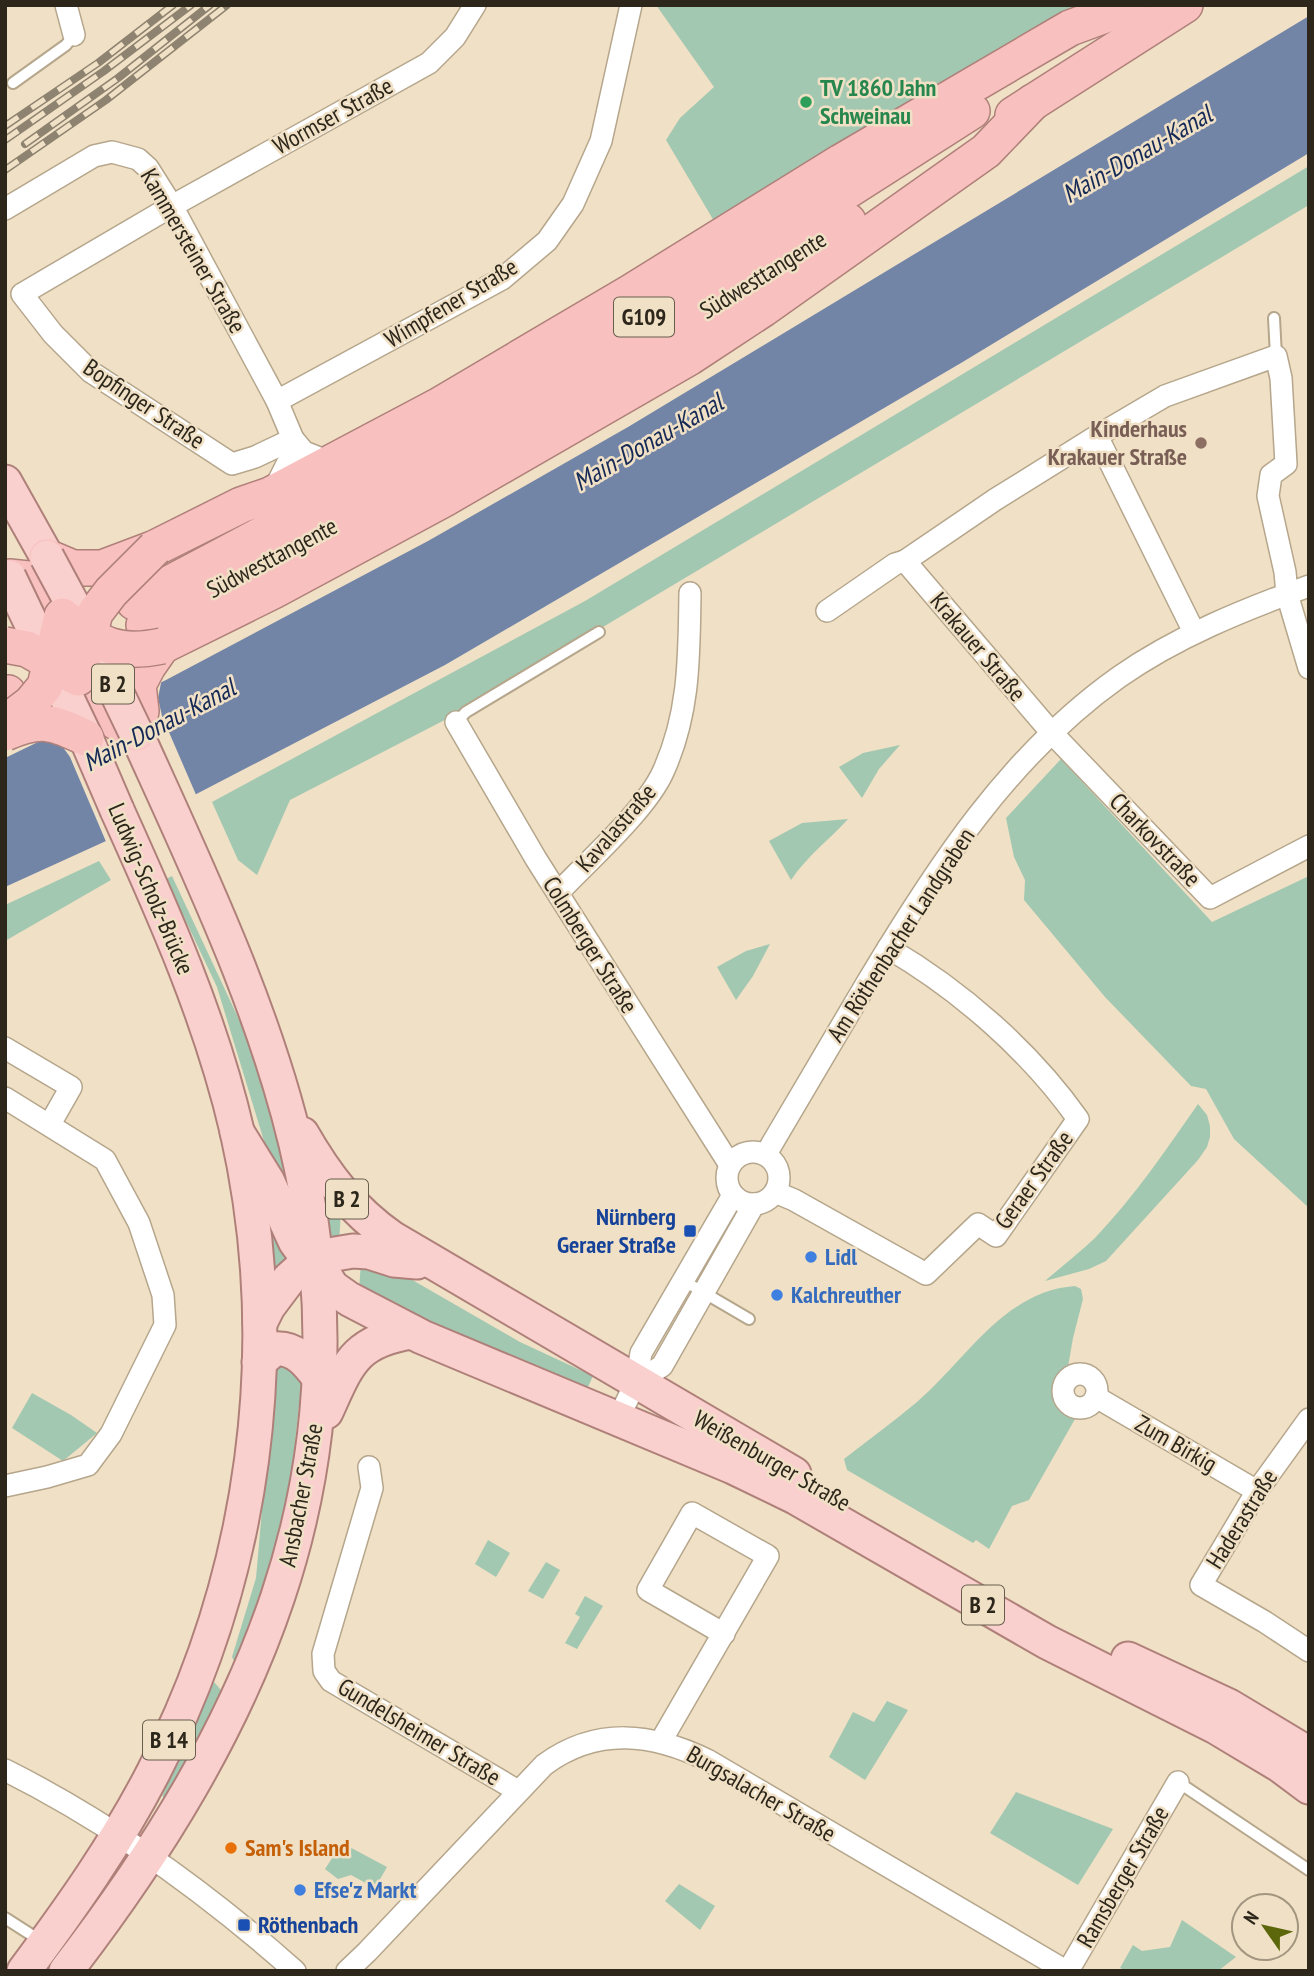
<svg xmlns="http://www.w3.org/2000/svg" width="1314" height="1976" font-family="'PT Sans Narrow',sans-serif">
<rect width="100%" height="100%" fill="#f0e0c5"/>
<g fill="#a2c8b2">
<path d="M656 5H1078L714 221 666 140 680 118 714 87Z"/>
<path d="M1309 166V205L464 710 290 800 257 875 238 860 212 802 585 601Z"/>
<path d="M900 745 879 769 862 798 839 767 863 753Z"/>
<path d="M1061 759 1212 922 1309 876V1208L1234 1139 1206 1089 1191 1086 1105 997 1024 900 1025 880 1014 857 1006 818Z"/>
<path d="M848 819C829 840 808 855 791 880L769 841 802 823Z"/>
<path d="M99 861 111 880 5 941V905Z"/>
<path d="M172 876 256 1056 305 1240 275 1177 217 987 166 879Z"/>
<path d="M770 944 753 976 736 1000 717 967 746 951Z"/>
<path d="M1198 1104 1207 1115 1210 1126V1137L1207 1147 1198 1160 1106 1261 1089 1269 1045 1281C1061 1267 1079 1253 1095 1238 1134 1197 1166 1150 1198 1104Z"/>
<path d="M319 1179 341 1209 339 1245 324 1247Z"/>
<path d="M266 1204 296 1262 267 1293Z"/>
<path d="M361 1261 402 1274 520 1342 593 1376 587 1389 395 1310 359 1291Z"/>
<path d="M1075 1286 1081 1289 1083 1299 1073 1338 1068 1367 1054 1380C1053 1404 1053 1407 1075 1419L1029 1500 1012 1506 989 1549 976 1540 973 1543 847 1470 844 1459C868 1440 893 1422 917 1402 966 1360 1004 1291 1075 1286Z"/>
<path d="M281 1361 302 1377 285 1536 236 1665 232 1657 256 1578 264 1487 270 1375Z"/>
<path d="M32 1393 71 1415 97 1433 63 1461 12 1428Z"/>
<path d="M488 1540 510 1553 496 1577 475 1564Z"/>
<path d="M546 1562 560 1570 543 1599 528 1591Z"/>
<path d="M585 1596 603 1606 577 1649 565 1643 580 1617 575 1614Z"/>
<path d="M214 1682 228 1698 172 1801 162 1796Z"/>
<path d="M887 1701 908 1710 865 1780 829 1757 853 1712 874 1722Z"/>
<path d="M1016 1792 1113 1829 1078 1885 990 1833Z"/>
<path d="M342 1843 387 1867 375 1888 351 1875 338 1879 325 1869Z"/>
<path d="M679 1884 715 1906 700 1930 665 1901Z"/>
<path d="M1182 1920 1236 1957 1218 1971H1127L1120 1968 1133 1945 1142 1951 1170 1947Z"/>
</g>
<path fill="#7385a7" d="M1309 16V153L961 363 445 665 106 841 5 887V758L166 680 428 541 628 427Z"/>
<path fill="#f0e0c5" d="M162 678 158 698 162 716 197 797 107 844 70 757 60 743 44 735Z"/>
<g fill="none" stroke-linecap="round" stroke-linejoin="round">
<g stroke="#b5a68c" stroke-width="14">
<g id="service">
<path d="M13 83 66 45 74 35"/>
<path d="M1274 318 1276 356"/>
<path d="M456 722 466 712 599 632"/>
<path d="M684 1281 749 1319"/>
<path d="M1178 1782 1309 1870"/>
<path d="M5 1918 41 1941"/>
</g>
</g>
<g stroke="#b5a68c" stroke-width="24">
<g id="minor">
<path d="M66 5 74 35"/>
<path d="M5 209 94 156 112 152 138 159 148 168 172 206 277 401 293 439 304 452 332 463"/>
<path d="M277 401 502 279 547 241 573 204 601 141 631 5"/>
<path d="M1097 436 1165 396 1276 356 1281 378 1286 464 1271 475 1268 496 1285 572 1287 594 1309 668"/>
<path d="M293 439 255 457 232 464 91 372 53 334 22 294 172 206 429 63 455 37 475 5"/>
<path d="M273 492 292 454 293 439"/>
<path d="M905 561 996 499 1097 436 1194 632"/>
<path d="M827 611 895 564 905 561 1051 732 1210 898 1309 846"/>
<path d="M456 722 536 859 730 1165"/>
<path d="M558 893C587 862 646 810 663 772 690 713 689 656 690 593"/>
<path d="M5 1048 71 1087 50 1124"/>
<path d="M5 1098 105 1160 139 1223 163 1295 165 1325 111 1434 88 1465 47 1477 5 1486"/>
<circle cx="753" cy="1178" r="26"/>
<path d="M766 1154C800 1096 834 1039 868 981 936 868 1009 755 1119 677 1176 637 1243 610 1309 586"/>
<path d="M775 1192 794 1200 926 1274 978 1224 996 1236 1078 1119C1030 1051 960 990 888 948"/>
<circle cx="1080" cy="1391" r="17"/>
<path d="M636 1382 662 1366 754 1204"/>
<path d="M1096 1397 1257 1491"/>
<path d="M618 1419 636 1382 641 1353 733 1195"/>
<path d="M1309 1419 1257 1491 1201 1585 1265 1622 1309 1651"/>
<path d="M369 1467 372 1488 323 1654 324 1671 331 1681 518 1791"/>
<path d="M661 1741 768 1556 692 1513 648 1590 724 1634"/>
<path d="M5 1770C111 1823 206 1892 295 1971"/>
<path d="M347 1971 367 1952 544 1765C597 1726 653 1733 709 1761L1066 1971"/>
<path d="M1068 1971 1178 1782"/>
</g>
</g>
<g stroke="#af807a" stroke-width="37">
<g id="primary">
<path d="M5 482 47 557"/>
<path d="M237 1132 268 1182 295 1241 303 1252 317 1263 332 1287 349 1299 422 1337 733 1467 795 1497 1047 1642 1216 1727 1281 1766 1309 1787"/>
<path d="M302 1134C326 1176 352 1210 392 1238L794 1474"/>
<path d="M260 1323 268 1307 289 1279 299 1270 329 1255 353 1251 369 1252 394 1260 417 1262"/>
<path d="M259 1362 274 1349C296 1347 308 1363 320 1379"/>
<path d="M326 1412C348 1364 354 1341 412 1332"/>
<path d="M1128 1659 1229 1706 1309 1754"/>
<path d="M24 1971C71 1908 117 1843 153 1773 255 1576 286 1348 237 1131 211 1019 164 914 117 810"/>
<path d="M66 1971C251 1731 367 1480 302 1171 271 1021 199 872 136 733"/>
</g>
</g>
<g stroke="#af807a" stroke-width="38">
<g id="trunk">
<path d="M1013 115 1185 5"/>
<path d="M47 557 73 568H102L155 548 241 505 270 495 438 406 631 292 841 162 1070 28 1132 5"/>
<path d="M9 577 28 579 41 599 62 616"/>
<path d="M134 602C268 532 401 460 533 384 682 298 827 204 972 111"/>
<path d="M144 625C385 500 620 367 848 221"/>
<path d="M5 694 8 693"/>
<path d="M76 709 78 678 93 690 109 718 136 733 141 711 138 685 148 666 162 646 273 591 444 499 690 357 763 309 986 151 1033 102"/>
</g>
</g>
<use href="#service" stroke="#fff" stroke-width="10"/>
<use href="#minor" stroke="#fff" stroke-width="21"/>
<use href="#primary" stroke="#fad0ce" stroke-width="33"/>
<use href="#trunk" stroke="#f8c0be" stroke-width="35"/>
<g stroke="#8e8370" stroke-width="8">
<g id="rail">
<path d="M5 126 98 63 173 5"/>
<path d="M5 140 104 71 191 5"/>
<path d="M25 144 118 78 210 5"/>
<path d="M5 170 106 100 227 5"/>
</g>
</g>
<use href="#rail" stroke="#f0e0c5" stroke-width="5" stroke-dasharray="16" stroke-linecap="butt"/>
<g stroke="#af807a" stroke-width="37" stroke-linecap="butt">
<g id="primary-bridge">
<path d="M47 557 89 635 136 733"/>
<path d="M9 577 86 738 117 810"/>
</g>
</g>
<g stroke="#af807a" stroke-width="38" stroke-linecap="butt">
<g id="trunk-bridge">
<path d="M5 645 27 649 78 678 95 613 111 592 155 548"/>
<path d="M5 723 31 703 45 686 62 616C100 643 114 656 162 646"/>
<path d="M5 733C40 718 52 721 86 738"/>
</g>
</g>
<use href="#primary-bridge" stroke="#fad0ce" stroke-width="33"/>
<use href="#trunk-bridge" stroke="#f8c0be" stroke-width="35"/>
</g>
<circle fill="#2e9e5b" stroke="#f0e0c5" stroke-width="2.5" cx="806" cy="102" r="7"/>
<circle fill="#8d6e63" stroke="#f0e0c5" stroke-width="2.5" cx="1201" cy="443" r="7"/>
<g fill="#1a4fb4" stroke="#f0e0c5" stroke-width="2.5">
<rect x="683" y="1224" width="14" height="14" rx="3.5"/>
<rect x="237" y="1918" width="14" height="14" rx="3.5"/>
</g>
<g fill="#3f7fe0" stroke="#f0e0c5" stroke-width="2.5">
<circle cx="811" cy="1257" r="7"/>
<circle cx="777" cy="1295" r="7"/>
<circle cx="300" cy="1890" r="7"/>
</g>
<circle fill="#e8710a" stroke="#f0e0c5" stroke-width="2.5" cx="231" cy="1848" r="7"/>
<g text-anchor="middle" stroke-width="5" stroke-linejoin="round" paint-order="stroke">
<g fill="#f0e0c5" stroke="#675e4e" stroke-width="2">
<rect x="614" y="297.5" width="60" height="39" rx="5"/>
<rect x="92" y="664.5" width="42" height="39" rx="5"/>
<rect x="326" y="1179.5" width="42" height="39" rx="5"/>
<rect x="962" y="1585.5" width="42" height="39" rx="5"/>
<rect x="143" y="1720.5" width="52" height="39" rx="5"/>
</g>
<g font-size="23" font-weight="bold" fill="#2c261b">
<text x="644" y="325">G109</text>
<text x="113" y="692">B 2</text>
<text x="347" y="1207">B 2</text>
<text x="983" y="1613">B 2</text>
<text x="169" y="1748">B 14</text>
</g>
<g font-size="24" font-weight="bold" fill="#27864d" stroke="#f0e0c5" text-anchor="start">
<text x="820" y="96">TV 1860 Jahn<tspan x="820" dy="28">Schweinau</tspan></text>
</g>
<g font-size="24" fill="#2c261b" stroke="#f0e0c5">
<text transform="translate(333 116) rotate(-29)" y="8">Wormser Straße</text>
<text transform="translate(193 251) rotate(60)" y="8">Kammersteiner Straße</text>
<text transform="translate(763 275) rotate(-32)" y="8">Südwesttangente</text>
<text transform="translate(451 303) rotate(-31)" y="8">Wimpfener Straße</text>
<text transform="translate(144 404) rotate(34)" y="8">Bopfinger Straße</text>
<text transform="translate(272 558) rotate(-28)" y="8">Südwesttangente</text>
<text transform="translate(978 647) rotate(50)" y="8">Krakauer Straße</text>
<text transform="translate(616 828) rotate(-49)" y="8">Kavalastraße</text>
<text transform="translate(1155 840) rotate(46)" y="8">Charkovstraße</text>
<text transform="translate(151 889) rotate(67)" y="8">Ludwig-Scholz-Brücke</text>
<text transform="translate(901 935) rotate(-57)" y="8">Am Röthenbacher Landgraben</text>
<text transform="translate(590 945) rotate(58)" y="8">Colmberger Straße</text>
<text transform="translate(1034 1180) rotate(-54)" y="8">Geraer Straße</text>
<text transform="translate(1176 1444) rotate(30)" y="8">Zum Birkig</text>
<text transform="translate(772 1461) rotate(30)" y="8">Weißenburger Straße</text>
<text transform="translate(301 1495) rotate(-79)" y="8">Ansbacher Straße</text>
<text transform="translate(1242 1519) rotate(-58)" y="8">Haderastraße</text>
<text transform="translate(419 1732) rotate(31)" y="8">Gundelsheimer Straße</text>
<text transform="translate(761 1794) rotate(30)" y="8">Burgsalacher Straße</text>
<text transform="translate(1123 1877) rotate(-60)" y="8">Ramsberger Straße</text>
</g>
<g font-size="24" font-weight="bold" fill="#785e54" stroke="#f0e0c5" text-anchor="end">
<text x="1187" y="437">Kinderhaus<tspan x="1187" dy="28">Krakauer Straße</tspan></text>
</g>
<g font-size="24" font-weight="bold" fill="#164399" stroke="#f0e0c5" text-anchor="end">
<text x="676" y="1225">Nürnberg<tspan x="676" dy="28">Geraer Straße</tspan></text>
<text x="258" y="1933" text-anchor="start">Röthenbach</text>
</g>
<g font-size="24" font-weight="bold" fill="#366cbe" stroke="#f0e0c5" text-anchor="start">
<text x="825" y="1265">Lidl</text>
<text x="791" y="1303">Kalchreuther</text>
<text x="314" y="1898">Efse'z Markt</text>
</g>
<g font-size="24" font-weight="bold" fill="#c56008" stroke="#f0e0c5" text-anchor="start">
<text x="245" y="1856">Sam's Island</text>
</g>
<g font-size="26" font-style="italic" fill="#142956" stroke="#f0e0c5">
<text transform="translate(1137 154) rotate(-30)" y="9">Main-Donau-Kanal</text>
<text transform="translate(648 442) rotate(-30)" y="9">Main-Donau-Kanal</text>
<text transform="translate(159 725) rotate(-28)" y="9">Main-Donau-Kanal</text>
</g>
</g>
<rect width="1314" height="1976" fill="none" stroke="#2c261b" stroke-width="14"/>
<g transform="translate(1265 1927) rotate(304)"><circle r="33" fill="#f0e0c5" stroke="#a29681" stroke-width="2"/>
<path d="M0-5L12 26L0 18L-12 26Z" fill="#5c670b"/>
<text y="-10" font-size="19" font-weight="bold" text-anchor="middle" fill="#2c261b">N</text>
</g>
</svg>
